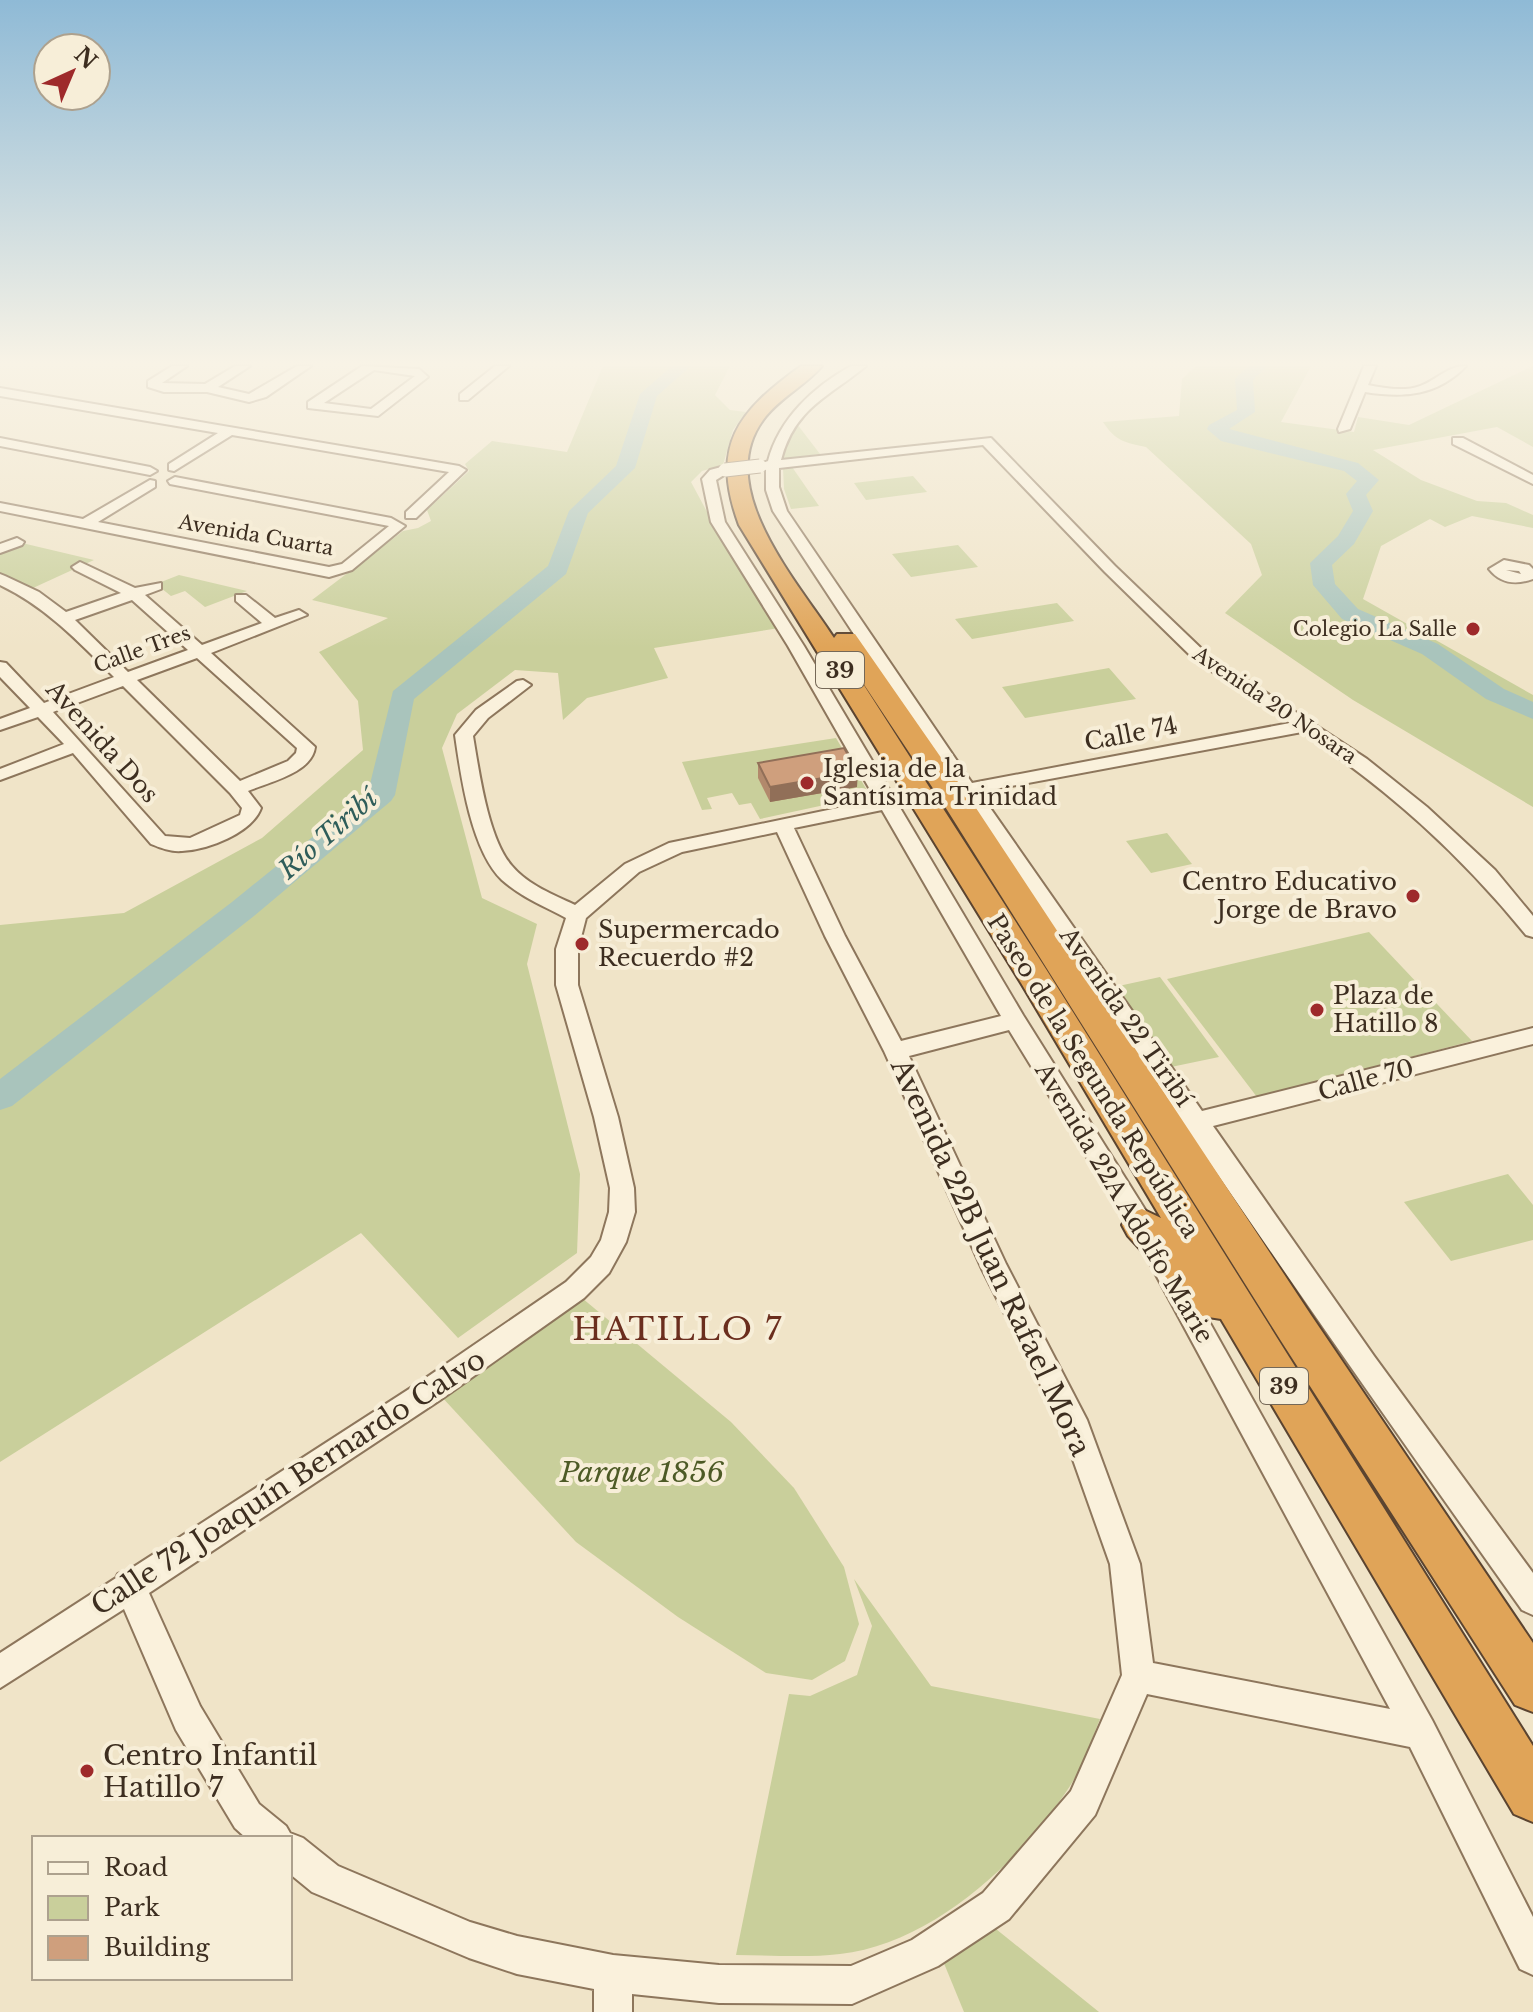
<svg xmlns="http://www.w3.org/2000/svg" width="1533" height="2012" font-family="'Libre Baskerville',serif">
<rect width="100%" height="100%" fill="#f0e4c8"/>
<g fill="#c9cf9b">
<path d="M603 366H730L715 395 730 410 746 412 733 430 723 465 702 471 691 482 720 536 779 628 654 648 668 678 587 698 563 720 558 673 515 670 457 714 442 748 482 898 537 924 527 964 580 1174 577 1253 458 1338 361 1233 0 1462V925L124 913 262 838 363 750 358 701 319 652 388 618 312 600 403 531 418 528 431 521 427 510 469 471 465 464 492 441 567 452Z"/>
<path d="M1196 366H1311L1281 422 1354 432 1358 417 1409 425 1533 366V447L1497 427 1373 450 1421 480 1477 501 1506 503 1533 515V528L1472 516 1445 527 1430 519 1381 546 1363 599 1533 695V807L1353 700 1225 613 1262 575 1251 544 1146 447C1126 443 1115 441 1103 422L1179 416 1182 379Z"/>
<path d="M797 424 820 454 781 459Z"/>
<path d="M790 464 819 506 791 509 784 489 783 468Z"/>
<path d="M913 476 927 492 866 500 854 483Z"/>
<path d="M22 543 94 560 33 588 0 574V552Z"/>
<path d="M958 545 978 567 911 577 892 554Z"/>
<path d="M179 575 247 591 205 607 185 591 171 596 156 584Z"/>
<path d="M1057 603 1074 621 972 639 955 619Z"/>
<path d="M1109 668 1136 699 1025 718 1002 687Z"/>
<path d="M836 738 868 792 866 796 760 819 751 803 739 805 732 793 707 798 712 809 702 810 682 762Z"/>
<path d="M1167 833 1192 864 1151 873 1126 841Z"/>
<path d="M1369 932 1472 1041 1257 1097 1167 979Z"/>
<path d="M1160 977 1219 1057 1171 1067 1114 987Z"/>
<path d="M1508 1174 1533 1205V1240L1451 1261 1404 1202Z"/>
<path d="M582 1298 731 1422 794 1488 844 1567 859 1624 845 1661 812 1680 766 1673 678 1617 576 1542 440 1395Z"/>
<path d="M854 1579 931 1686 1100 1719C1091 1741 1083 1766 1070 1786 1021 1861 932 1944 840 1954 806 1958 770 1955 736 1955L789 1694 810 1696 857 1675 872 1626Z"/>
<path d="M996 1929 1099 2012H964L943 1961Z"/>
</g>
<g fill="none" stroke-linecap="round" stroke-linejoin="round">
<g fill="#a9c4bc" fill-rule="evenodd">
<path d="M672 366H691L657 396 635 468 588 513 566 574 414 699 395 795 391 801 254 916 12 1106 0 1110V1079L232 902 368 792 393 691 548 566 569 511 616 466 640 394Z"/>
<path d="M1248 366H1267L1253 380 1255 412 1229 429 1358 463 1379 480 1366 495 1373 511 1354 544 1332 565 1335 584 1358 609 1438 644 1504 689 1533 702V719L1486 699 1422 654 1342 619 1313 585 1310 563 1338 536 1353 511 1346 494 1357 481 1344 471 1221 441 1207 429 1209 425 1237 410 1235 379Z"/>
</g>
<g stroke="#8d765c" stroke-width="4">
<g id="minor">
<path d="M172 366H187L162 383 205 384 235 366H250L218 387 249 394 297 366H311L266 397 249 402 207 392H164L148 387V381Z"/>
<path d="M362 366 419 369 428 377 378 416 308 408V402ZM374 370 415 376 371 409 324 403Z"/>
<path d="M495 366H509L468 400H460V394Z"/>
<path d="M851 366H866C829 397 795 407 781 460L991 438 1115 566 1207 654 1367 759 1427 807 1495 870 1533 916V937L1526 935C1460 854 1389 790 1302 732L979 792 1202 1111 1533 1028V1044L1213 1126 1374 1356 1533 1573V1615L1522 1610C1265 1249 1016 882 773 511L766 490V470L755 466 768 461C779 419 813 387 851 366ZM983 445 1105 572 1195 660 1290 723 972 783 787 511 779 487V468Z"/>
<path d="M1364 366H1376L1368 385C1384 388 1404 392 1420 386 1437 380 1447 366 1466 366 1437 396 1404 398 1365 392L1350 429 1339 432 1338 429Z"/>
<path d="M0 388 459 466 466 470 416 518H406V512L449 472 232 435 174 471 169 470V464L218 433 0 396Z"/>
<path d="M0 438 150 467 157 471 150 475 0 446Z"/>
<path d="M1453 438H1463L1533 475V484L1453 444Z"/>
<path d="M725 466 732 470 716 480 725 522 804 646 1023 1015 1161 1235 1157 1242 1148 1246 1139 1242 1009 1030 909 1056 1006 1264 1087 1420 1140 1564 1153 1663 1390 1709 1155 1273 1151 1265 1155 1257 1164 1254 1173 1257 1432 1720 1533 1917V1975L1520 1969 1410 1747 1147 1694 1095 1815 1009 1919 938 1966 852 2004 719 2003 632 1994V2012H594V1989L517 1974 469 1958 312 1892 290 1874V1838H246L235 1828 176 1730 124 1609 0 1688V1653L116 1578 118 1574 129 1570 420 1382 566 1282 591 1257 601 1240 609 1212 610 1188 594 1117 556 985V949L566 918C544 906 521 897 502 880 471 850 461 777 455 735L476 710 517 681 523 680 531 685 488 718 473 736C479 771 488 839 512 866 528 885 554 895 575 905L625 864 669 843 876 800 788 646 711 522 702 479 710 470ZM882 810 1001 1016 901 1041 845 936 794 828ZM777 832 825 936 884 1051 982 1269 1060 1423 1110 1564 1122 1675 1071 1791 983 1893 912 1940 851 1966 719 1965 613 1955 517 1936 470 1922 338 1866 303 1838 290 1833 286 1826 259 1804 200 1706 149 1593 440 1400 584 1298 609 1273 626 1242 635 1212 634 1188 618 1117 578 985V949L586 918 639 872 682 852Z"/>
<path d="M175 477 391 518 405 526 352 570 329 577 0 511V503L83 519 150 480 155 481V487L98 522 329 567 342 564 389 526 170 484 168 481Z"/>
<path d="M17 538 24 542 22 545 0 553V544Z"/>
<path d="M1504 560 1529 565 1533 569V579C1516 585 1501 584 1489 569ZM1506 570 1519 571 1521 574Z"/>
<path d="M80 562 135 588 161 583V589L145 595 202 645 262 623 236 601V595H246L275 618 299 610 307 615 211 653 315 747C312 773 269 782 248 791L261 808C252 833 208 850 182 851 171 852 161 848 151 844L73 753 0 780V769L64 744 38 717 0 730V719L30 708 0 677V662L6 663 44 703 114 677C78 641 46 607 0 585V574L5 576 39 592 66 612 121 593 75 570 72 567ZM132 600 188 650 128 672 75 620ZM197 658 297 748 296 753 288 761 240 781 137 680ZM123 686 230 793 242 808 240 815 190 838 165 836 53 712Z"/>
</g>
</g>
<g stroke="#5b4430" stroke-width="4">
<path id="highway" d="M801 366H822C805 386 779 398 763 420 713 488 797 581 834 638L837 634H855L974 805 1311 1315 1533 1643V1712L1515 1705 1281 1341 944 805 851 665 1046 969 1533 1746V1822L1514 1814 1221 1319 1202 1316 1128 1236 1122 1225 1128 1214 1142 1209 1161 1218 1021 983 739 525C710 446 737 412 801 366Z"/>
</g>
<use href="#minor" fill="#faf1dc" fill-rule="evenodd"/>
<use href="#highway" fill="#e0a458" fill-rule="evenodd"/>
<g stroke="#8d765c" stroke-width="15" stroke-linecap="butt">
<path id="minor-bridge" d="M725 470 760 466"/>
</g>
<use href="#minor-bridge" stroke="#faf1dc" stroke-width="13"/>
</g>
<path fill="#b2896c" d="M758 763 857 787 770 802 758 778Z"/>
<path fill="#916f58" d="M858 772 857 787 770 802V787Z"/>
<path fill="#cf9f7d" stroke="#916f58" stroke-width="2" d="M844 748 858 772 770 787 758 763Z"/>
<linearGradient id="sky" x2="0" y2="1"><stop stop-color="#8fbad6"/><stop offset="0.56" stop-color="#f8f3e6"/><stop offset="1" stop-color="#f8f3e6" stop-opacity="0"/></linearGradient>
<rect width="1533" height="648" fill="url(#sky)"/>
<g fill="#9e2a2b" stroke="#f7eed8" stroke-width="3">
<circle cx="1473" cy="629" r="8"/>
<circle cx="807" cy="783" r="8"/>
<circle cx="1413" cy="896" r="8"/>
<circle cx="582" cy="944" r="8"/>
<circle cx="1317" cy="1010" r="8"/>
<circle cx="87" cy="1771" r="8"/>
</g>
<g text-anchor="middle" stroke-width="8" stroke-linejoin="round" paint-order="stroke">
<g font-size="20" fill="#3d2e20" stroke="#f7eed8">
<text transform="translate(256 535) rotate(10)" y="7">Avenida Cuarta</text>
<text transform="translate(142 649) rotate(-20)" y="7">Calle Tres</text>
<text transform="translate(1275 705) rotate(34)" y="7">Avenida 20 Nosara</text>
</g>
<g font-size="20" fill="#3d2e20" stroke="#f7eed8" text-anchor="end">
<text x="1457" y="636">Colegio La Salle</text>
</g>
<g fill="#f7eed8" stroke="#756857" stroke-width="2">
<rect x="816" y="652" width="48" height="36" rx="6"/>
<rect x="1260" y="1368" width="48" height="36" rx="6"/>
</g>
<g font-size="22" font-weight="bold" fill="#3d2e20">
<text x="840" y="678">39</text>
<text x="1284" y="1394">39</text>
</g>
<g font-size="24" fill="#3d2e20" stroke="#f7eed8">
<text transform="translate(1131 734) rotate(-11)" y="8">Calle 74</text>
<text transform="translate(102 742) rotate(48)" y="8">Avenida Dos</text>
<text transform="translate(1126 1017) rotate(55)" y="8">Avenida 22 Tiribí</text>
<text transform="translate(1093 1076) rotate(58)" y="8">Paseo de la Segunda República</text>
<text transform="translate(1366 1080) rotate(-15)" y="8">Calle 70</text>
<text transform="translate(1124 1203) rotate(59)" y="8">Avenida 22A Adolfo Marie</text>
</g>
<g font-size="24" fill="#3d2e20" stroke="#f7eed8" text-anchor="start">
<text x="823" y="777">Iglesia de la<tspan x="823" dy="28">Santísima Trinidad</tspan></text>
<text x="1397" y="890" text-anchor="end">Centro Educativo<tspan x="1397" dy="28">Jorge de Bravo</tspan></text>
<text x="598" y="938">Supermercado<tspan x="598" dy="28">Recuerdo #2</tspan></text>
<text x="1333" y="1004">Plaza de<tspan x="1333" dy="28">Hatillo 8</tspan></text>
</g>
<g font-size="26" font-style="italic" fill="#2f5d5a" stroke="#f7eed8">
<text transform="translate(328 834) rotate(-41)" y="9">Río Tiribí</text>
</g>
<g font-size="28" fill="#3d2e20" stroke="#f7eed8">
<text transform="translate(991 1257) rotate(65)" y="10">Avenida 22B Juan Rafael Mora</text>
<text transform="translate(288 1482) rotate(-33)" y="10">Calle 72 Joaquín Bernardo Calvo</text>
</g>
<g font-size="28" font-style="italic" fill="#4d5a26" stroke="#f7eed8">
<text x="642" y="1482">Parque 1856</text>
</g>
<g font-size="28" fill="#3d2e20" stroke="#f7eed8" text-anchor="start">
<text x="103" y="1765">Centro Infantil<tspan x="103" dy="32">Hatillo 7</tspan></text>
</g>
<g font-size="32" letter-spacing="2" fill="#6b2e1e" stroke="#f7eed8">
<text x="678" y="1340">HATILLO 7</text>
</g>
</g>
<rect x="32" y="1836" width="260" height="144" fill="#f7eed8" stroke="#ada18e" stroke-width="2"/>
<rect x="48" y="1862" width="40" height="12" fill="#faf1dc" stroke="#ada18e" stroke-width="2"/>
<text x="104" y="1876" font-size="24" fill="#3d2e20">Road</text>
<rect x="48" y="1896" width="40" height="24" fill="#c9cf9b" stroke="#ada18e" stroke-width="2"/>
<text x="104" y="1916" font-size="24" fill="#3d2e20">Park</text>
<rect x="48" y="1936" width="40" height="24" fill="#cf9f7d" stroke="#ada18e" stroke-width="2"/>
<text x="104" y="1956" font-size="24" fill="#3d2e20">Building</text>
<g transform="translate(72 72) rotate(44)"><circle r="38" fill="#f7eed8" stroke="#ada18e" stroke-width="2"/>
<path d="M0-6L14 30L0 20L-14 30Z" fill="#9e2a2b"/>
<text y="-12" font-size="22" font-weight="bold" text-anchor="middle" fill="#3d2e20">N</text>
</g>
</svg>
